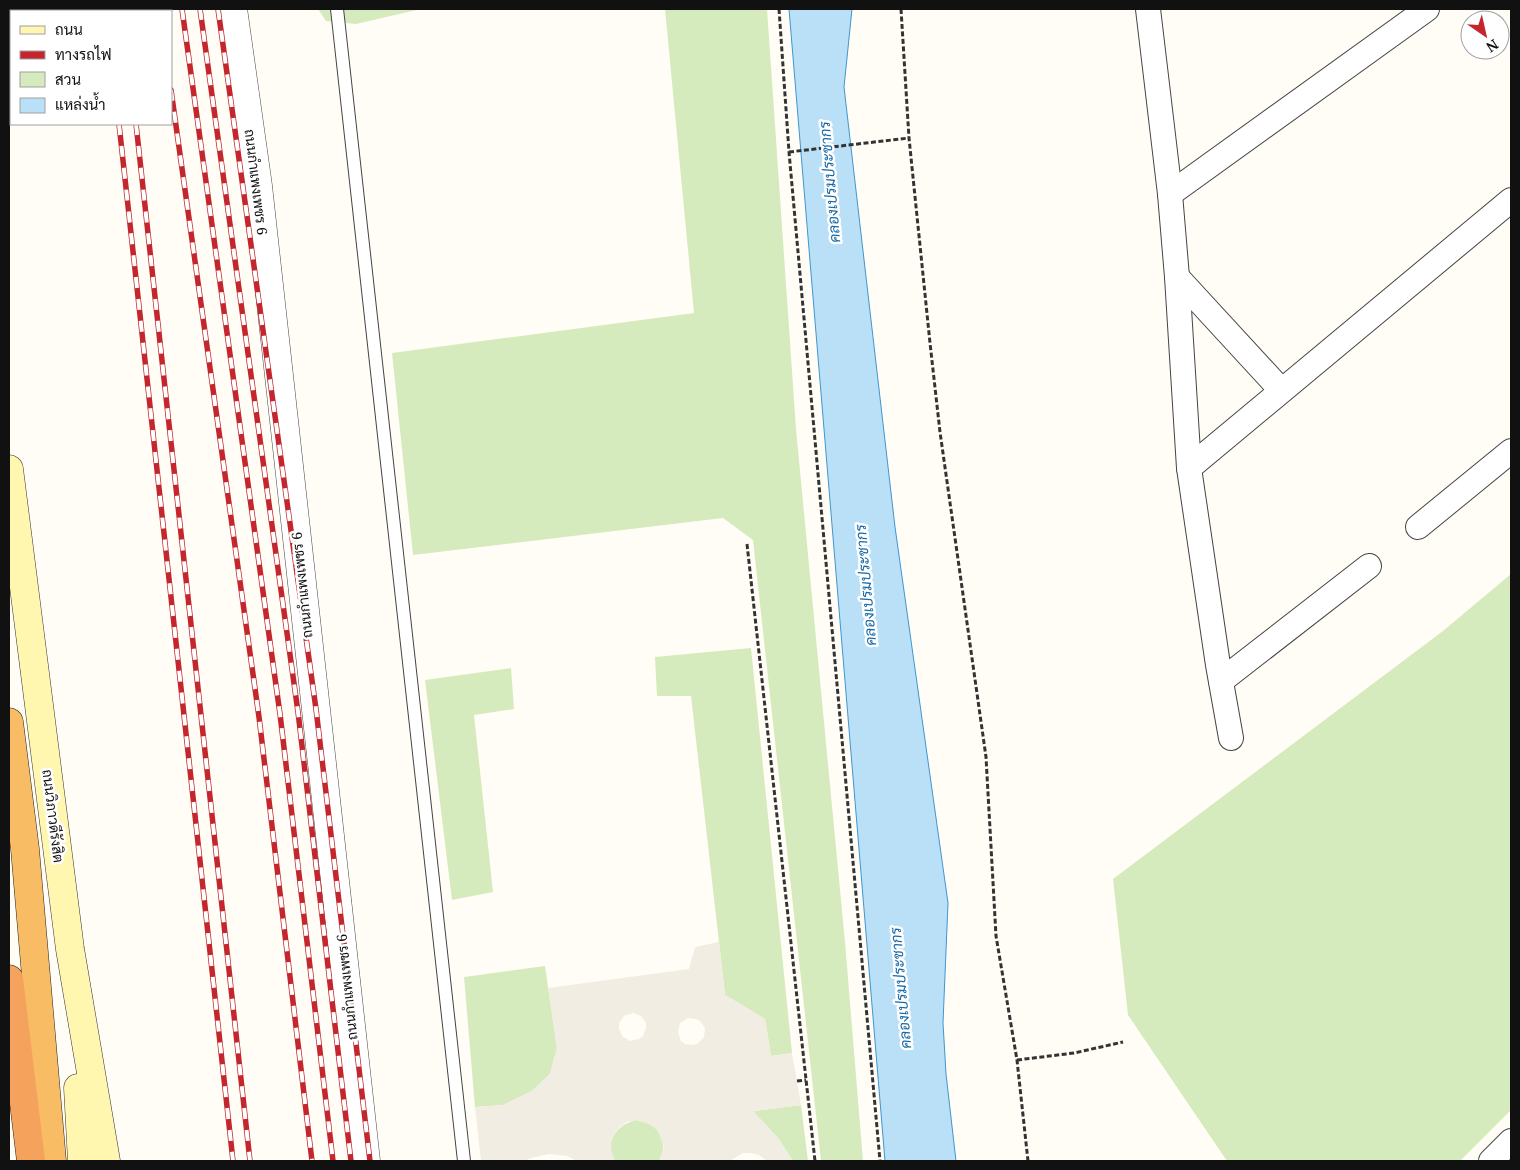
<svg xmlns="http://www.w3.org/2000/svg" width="1520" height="1170" font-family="'Noto Serif',Sarabun,serif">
<rect width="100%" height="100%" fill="#fffdf5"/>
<g fill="#d5ebbd">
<path d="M318 9H421L356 24 326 21Z"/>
<path d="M665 9H767L796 429 845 942 863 1161H821L753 540 723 518 413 555 392 353 694 313Z"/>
<path d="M1511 574V1110L1460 1161H1227L1128 1015 1113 879 1443 631Z"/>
<path d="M751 648 792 1053 771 1056 765 1019 725 995 691 696H657L655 657Z"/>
<path d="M511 668 514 709 474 715 493 892 452 900 425 680Z"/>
<path d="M545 966 557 1048 550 1074 532 1091 503 1105 475 1107 464 977Z"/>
<path d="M801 1105 808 1161H793L778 1138 753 1111Z"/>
<path d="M636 1120C658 1123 670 1140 659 1161H615C604 1142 616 1125 636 1120Z"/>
</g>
<path fill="#f1ede2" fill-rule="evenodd" d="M719 942 725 995 765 1019 771 1056 792 1053 801 1105 753 1111 778 1138 793 1161H767L759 1155 751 1153H743L730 1161H659L664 1147 658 1131 652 1125 636 1120 627 1122 620 1127 614 1134 611 1142V1151L615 1161H577L567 1156 549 1154 531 1158 525 1161H481L475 1107 503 1105 532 1091 550 1074 557 1048 548 988 689 969 695 947ZM633 1013 641 1016 646 1023V1028L643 1036 639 1039 630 1041 622 1036 619 1028V1023L624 1016ZM688 1018 696 1019 700 1021 705 1028 704 1037 698 1043 694 1045 685 1044 681 1041 678 1032 680 1023Z"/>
<path fill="#b9e0f7" stroke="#3f96cf" d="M789 9H852L844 87 895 527 948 903 943 1023 946 1074 956 1161H885Z"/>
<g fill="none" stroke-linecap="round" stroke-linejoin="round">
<g stroke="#444" stroke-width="14">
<path id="service" d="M337 9 464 1161"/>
</g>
<g stroke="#444" stroke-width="26">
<g id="minor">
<path d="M1148 9 1170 194 1177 277 1189 468 1218 665 1231 738"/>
<path d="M1170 194 1427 9"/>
<path d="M1177 277 1281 390"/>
<path d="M1189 468 1511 200"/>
<path d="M1418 527 1511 451"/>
<path d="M1221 681 1369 566"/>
<path d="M1491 1161 1511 1141"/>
</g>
</g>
<g stroke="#444" stroke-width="29">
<path id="tertiary" d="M233 9 258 186 366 1161"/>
</g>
<g stroke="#333" stroke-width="29">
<g id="secondary">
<path d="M9 469 70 949 106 1161"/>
<path d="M78 1088 82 1161"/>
</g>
</g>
<g stroke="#222" stroke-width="29">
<path id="trunk" d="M9 722 25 849 52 1161"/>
</g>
<g stroke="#222" stroke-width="29">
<path id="motorway" d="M9 979 31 1161"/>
</g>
<g stroke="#333" stroke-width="3" stroke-dasharray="5 2.5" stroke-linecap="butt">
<path d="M779 9 789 152 880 1161"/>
<path d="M901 9 909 138 930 343 940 432 986 757 996 936 1017 1060 1028 1161"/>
<path d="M789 152 909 138"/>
<path d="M747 544 815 1161"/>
<path d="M1017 1060 1074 1053 1123 1042"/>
<path d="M797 1081 806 1080"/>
</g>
<use href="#service" stroke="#fff" stroke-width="12"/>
<use href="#minor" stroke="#fff" stroke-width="24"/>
<use href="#tertiary" stroke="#fff" stroke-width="28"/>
<use href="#secondary" stroke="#fff6b0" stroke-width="28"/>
<use href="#trunk" stroke="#f7bc64" stroke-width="28"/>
<use href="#motorway" stroke="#f5a25d" stroke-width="28"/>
<g stroke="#c4262e" stroke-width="5.5">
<g id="rail">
<path d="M107 9V11"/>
<path d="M123 9 124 11"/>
<path d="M160 9V11"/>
<path d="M182 9 280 714 333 1161"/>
<path d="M200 9 298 712 351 1161"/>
<path d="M218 9 316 709 370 1161"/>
<path d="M171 90 259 717 312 1161"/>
<path d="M119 124 233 1161"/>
<path d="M136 124 250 1161"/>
</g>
</g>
<use href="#rail" stroke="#fff" stroke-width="4" stroke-dasharray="11" stroke-linecap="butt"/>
</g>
<g text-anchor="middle" stroke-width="5" stroke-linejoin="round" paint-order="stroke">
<g font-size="14" fill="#111" stroke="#fff">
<text transform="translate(256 182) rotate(83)" y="5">ถนนกำแพงเพชร 6</text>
<text transform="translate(302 585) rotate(-96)" y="5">ถนนกำแพงเพชร 6</text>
<text transform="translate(53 816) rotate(83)" y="5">ถนนวิภาวดีรังสิต</text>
<text transform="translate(347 987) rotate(-96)" y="5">ถนนกำแพงเพชร 6</text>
</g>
<g font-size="15" font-style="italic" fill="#1768a6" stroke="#fff">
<text transform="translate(830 182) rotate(-95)" y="5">คลองเปรมประชากร</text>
<text transform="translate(866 585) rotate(-95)" y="5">คลองเปรมประชากร</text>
<text transform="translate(901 988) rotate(-95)" y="5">คลองเปรมประชากร</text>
</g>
</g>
<rect width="1520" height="1170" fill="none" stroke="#111111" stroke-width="20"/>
<rect x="10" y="10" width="162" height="115" fill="#ffffff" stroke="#a0a0a0"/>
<rect x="20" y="26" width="25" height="8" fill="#fff6b0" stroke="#a0a0a0"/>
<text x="55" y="35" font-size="15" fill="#111111">ถนน</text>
<rect x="20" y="51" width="25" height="8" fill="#c4262e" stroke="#a0a0a0"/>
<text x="55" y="60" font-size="15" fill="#111111">ทางรถไฟ</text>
<rect x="20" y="72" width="25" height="15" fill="#d5ebbd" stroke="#a0a0a0"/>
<text x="55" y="85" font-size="15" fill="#111111">สวน</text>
<rect x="20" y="98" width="25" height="15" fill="#b9e0f7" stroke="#a0a0a0"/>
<text x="55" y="110" font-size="15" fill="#111111">แหล่งน้ำ</text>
<g transform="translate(1485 35) rotate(146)"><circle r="24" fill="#ffffff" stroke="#a0a0a0"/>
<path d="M0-4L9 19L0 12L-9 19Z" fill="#c4262e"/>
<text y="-8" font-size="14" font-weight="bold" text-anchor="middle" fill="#111111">N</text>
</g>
</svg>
